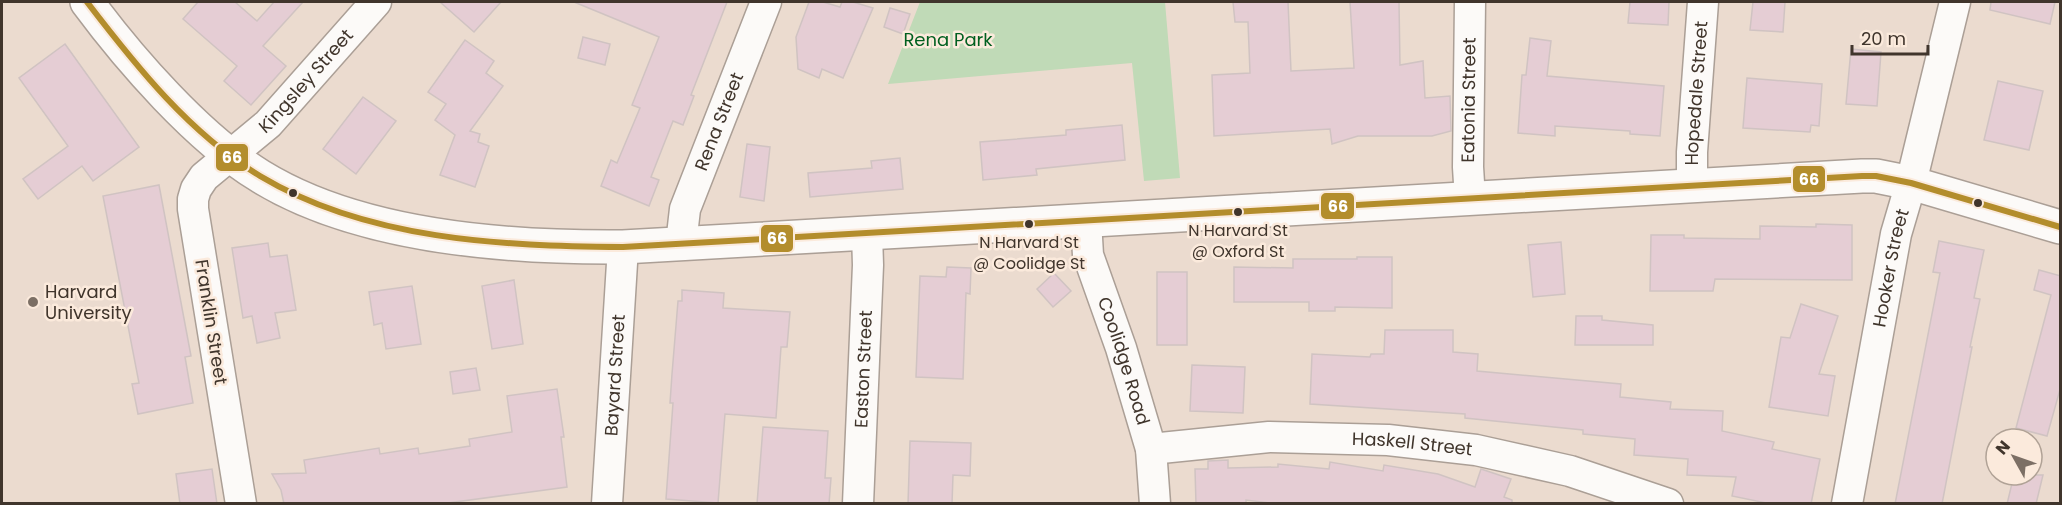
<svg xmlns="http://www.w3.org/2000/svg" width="2062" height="505" font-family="Poppins,sans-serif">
<rect width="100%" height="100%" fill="#ebdbcf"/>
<path fill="#c0dab7" d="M920 2H1165L1180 178 1144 181 1132 63 888 84Z"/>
<g fill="#e5cdd4" stroke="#d0c3c2" stroke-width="1.5">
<path d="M198 2H235L257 21 274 2H303L263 46 286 66 251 105 224 81 237 66 183 19Z"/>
<path d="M440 2H501L474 32Z"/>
<path d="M574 2H727L691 95 694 96 683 125 673 121 651 177 659 180 649 206 601 186 611 160 617 163 640 108 632 105 659 37Z"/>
<path d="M809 2H823L840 7 842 2H853L873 8 843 78 822 69 819 78 798 69 796 37Z"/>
<path d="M1233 2H1288L1291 71 1354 68 1350 2H1399L1400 65 1423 61 1425 98 1450 96 1451 131 1432 136H1358L1332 144 1330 129 1214 136 1212 75 1250 73 1248 22H1235Z"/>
<path d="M1630 2H1669L1668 25 1628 23Z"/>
<path d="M1753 2H1785L1783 32 1750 30Z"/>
<path d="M1991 2H2055L2050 24 1990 10Z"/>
<path d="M890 8 910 14 903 34 884 27Z"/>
<path d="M583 37 610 44 605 65 578 58Z"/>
<path d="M1530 38 1551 41 1547 76 1664 86 1660 136 1630 134V131L1555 126V136L1518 133 1522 75H1526Z"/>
<path d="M465 40 494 61 486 73 503 86 470 131 480 134 478 142 489 146 475 187 440 175 455 135 435 120 446 104 428 92Z"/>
<path d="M65 44 139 147 93 181 82 166 38 199 23 179 68 146 19 78Z"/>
<path d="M1851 49 1881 52 1877 106 1846 104Z"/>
<path d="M1747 78 1822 84 1819 126 1811 125 1810 132 1743 128Z"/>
<path d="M1998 81 2043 91 2029 150 1984 140Z"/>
<path d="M363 97 396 121 356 174 323 149Z"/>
<path d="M1122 125 1125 160 1036 169 1037 175 983 180 980 142 1066 135V130Z"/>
<path d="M747 144 770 147 764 201 740 197Z"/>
<path d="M900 158 903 189 810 197 808 173 872 168 871 161Z"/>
<path d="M159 185 191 356 185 357 193 403 138 414 132 384 139 383 103 196Z"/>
<path d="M1816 224 1852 225V280L1715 279 1713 291H1650L1651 235H1684V238L1760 239V226L1816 227Z"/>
<path d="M1939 241 1984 250 1974 298 1980 299 1970 347H1972L1942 504H1895L1940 273 1933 272Z"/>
<path d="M1561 242 1565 294 1533 297 1528 245Z"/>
<path d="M268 243 270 257 287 255 296 310 275 313 280 338 257 343 252 316 243 318 232 248Z"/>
<path d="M1357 257H1392V308L1335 307V311H1309V302H1234V267L1293 268V259H1357Z"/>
<path d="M947 267 971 268 970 294 966 293 963 379 916 377 920 276 946 277Z"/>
<path d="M2039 270 2061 276V386L2047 436 2016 428 2051 295 2034 290Z"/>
<rect x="1157" y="272" width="30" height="73"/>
<path d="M1054 273 1071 291 1053 307 1037 289Z"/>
<path d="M514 280 523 344 492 349 482 286Z"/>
<path d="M412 286 421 344 386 349 382 323 374 325 369 292Z"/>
<path d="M682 290 724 293 723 308 790 312 787 347H781L776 418 725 414 718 503 666 499 673 403H670L672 374 678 301H682Z"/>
<path d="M1801 304 1838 316 1819 374 1835 376 1828 416 1769 407 1781 337 1790 338Z"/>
<path d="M1576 316H1602V320L1653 325V345H1575Z"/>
<path d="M1385 330H1453V352L1478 354 1477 371 1621 384 1620 397 1671 402 1670 409 1723 411 1722 431 1774 442 1772 449 1820 459 1811 504H1771L1732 496 1736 477 1687 475 1688 459 1634 455 1635 439 1583 434V430L1465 418V414L1310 404 1312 354 1370 357 1371 354H1384Z"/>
<path d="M1192 365 1245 367 1243 413 1190 411Z"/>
<path d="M476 368 480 390 453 394 450 372Z"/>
<path d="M557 389 564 437H561L567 487 440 504H284L281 490 272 474 306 473 304 460 379 448 380 454 418 448 419 454 470 446 469 439 512 432 507 396Z"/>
<path d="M763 427 828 431 825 478H831L829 504H757Z"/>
<path d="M910 441 971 443 970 476 953 475 952 504H908Z"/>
<path d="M1228 460V468L1278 467V464L1329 469 1330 462 1383 471 1384 465 1438 474 1475 487 1481 469 1511 479 1504 497 1512 500V504H1278L1246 500V504H1196L1195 469H1208V461Z"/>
<path d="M212 469 217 504H180L176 474Z"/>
<path d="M2014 475H2043L2036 504H2007Z"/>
</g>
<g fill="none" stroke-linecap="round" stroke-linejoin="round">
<g stroke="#ab9f96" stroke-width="33">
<g id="street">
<path id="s1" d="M1692 186V152L1703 2"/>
<path id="s2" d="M1470 199 1468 167 1470 2"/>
<path id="s3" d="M1086 221 1088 255 1121 348 1151 449 1155 504"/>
<path id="s4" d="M681 244 685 209 766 2"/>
<path id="s5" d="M1151 449 1269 437 1388 440 1476 450 1570 471 1668 504"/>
<path id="s6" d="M241 504 193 209V199L196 189 204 177 268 124 376 2"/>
<path id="s7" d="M607 504 623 247"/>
<path id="s8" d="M858 504 868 265 867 233"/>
<path id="s9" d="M1847 504 1896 234 1911 183 1955 2"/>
</g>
</g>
<g stroke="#ab9f96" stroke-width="36">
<path id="secondary" d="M87 2C130 60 198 138 260 176 359 237 508 248 623 247L1862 176H1876L1911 183 2060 227"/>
</g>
<use href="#street" stroke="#fcfaf8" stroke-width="30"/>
<use href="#secondary" stroke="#fcfaf8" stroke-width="33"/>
<g stroke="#fbeadc" stroke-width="10">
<path id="bus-1" d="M87 2C136 66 190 134 260 176 367 240 501 246 623 247L1862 176H1876L1911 183 2060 227"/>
</g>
<use href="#bus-1" stroke="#b38d2c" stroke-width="6"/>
</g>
<g fill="#40352c" stroke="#fbeadc" stroke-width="2">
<circle cx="293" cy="193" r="5"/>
<circle cx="1978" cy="203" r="5"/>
<circle cx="1238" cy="212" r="5"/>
<circle cx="1029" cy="224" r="5"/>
</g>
<circle fill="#7c6f65" stroke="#fbeadc" stroke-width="2" cx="33" cy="302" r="6"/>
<g text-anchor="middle" stroke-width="5" stroke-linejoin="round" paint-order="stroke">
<g font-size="16" fill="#40352c" stroke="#fbeadc">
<text x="1238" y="236">N Harvard St<tspan x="1238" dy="21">@ Oxford St</tspan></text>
<text x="1029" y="248">N Harvard St<tspan x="1029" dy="21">@ Coolidge St</tspan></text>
</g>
<g font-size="18" fill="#005f1f" stroke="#fbeadc">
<text x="948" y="46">Rena Park</text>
</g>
<g font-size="18" fill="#40352c" stroke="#fbeadc">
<text dy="6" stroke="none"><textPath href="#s6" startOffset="474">Kingsley Street</textPath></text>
<text dy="6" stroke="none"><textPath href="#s1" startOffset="93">Hopedale Street</textPath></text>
<text dy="6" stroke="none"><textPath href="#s2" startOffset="99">Eatonia Street</textPath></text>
<text dy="6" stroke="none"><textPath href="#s4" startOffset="129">Rena Street</textPath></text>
<text dy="6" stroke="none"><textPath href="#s9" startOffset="240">Hooker Street</textPath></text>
<text transform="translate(211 322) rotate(81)" y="6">Franklin Street</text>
<text dy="6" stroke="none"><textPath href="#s3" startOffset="146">Coolidge Road</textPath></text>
<text dy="6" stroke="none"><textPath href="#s8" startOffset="135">Easton Street</textPath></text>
<text dy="6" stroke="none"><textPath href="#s7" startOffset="129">Bayard Street</textPath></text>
<text dy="6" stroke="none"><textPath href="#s5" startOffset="262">Haskell Street</textPath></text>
</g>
<g font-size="18" fill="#40352c" stroke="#fbeadc" text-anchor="start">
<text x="45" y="298">Harvard<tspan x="45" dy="21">University</tspan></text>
</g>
</g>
<g stroke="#fbeadc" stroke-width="2">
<rect x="215" y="143" width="34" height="29" rx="6" fill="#b38d2c"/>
<rect x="1792" y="165" width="34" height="28" rx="6" fill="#b38d2c"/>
<rect x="1320" y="192" width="35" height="28" rx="6" fill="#b38d2c"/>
<rect x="760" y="224" width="34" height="29" rx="6" fill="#b38d2c"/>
</g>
<g font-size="16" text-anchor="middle" font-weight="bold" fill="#fff">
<text x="232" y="163">66</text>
<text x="1809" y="185">66</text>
<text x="1338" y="212">66</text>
<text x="777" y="244">66</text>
</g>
<rect width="2062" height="505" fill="none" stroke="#40352c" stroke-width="6"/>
<g transform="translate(2014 457) rotate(310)"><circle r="28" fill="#fbeadc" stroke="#b0a296" stroke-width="1.5"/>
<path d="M0-4.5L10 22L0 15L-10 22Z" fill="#7c6f65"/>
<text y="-9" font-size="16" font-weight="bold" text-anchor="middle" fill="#40352c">N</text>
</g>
<path d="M1852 45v9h76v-9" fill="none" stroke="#40352c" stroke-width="3"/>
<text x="1861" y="45" font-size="18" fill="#40352c" stroke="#fbeadc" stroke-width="4.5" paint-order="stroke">20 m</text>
</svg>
